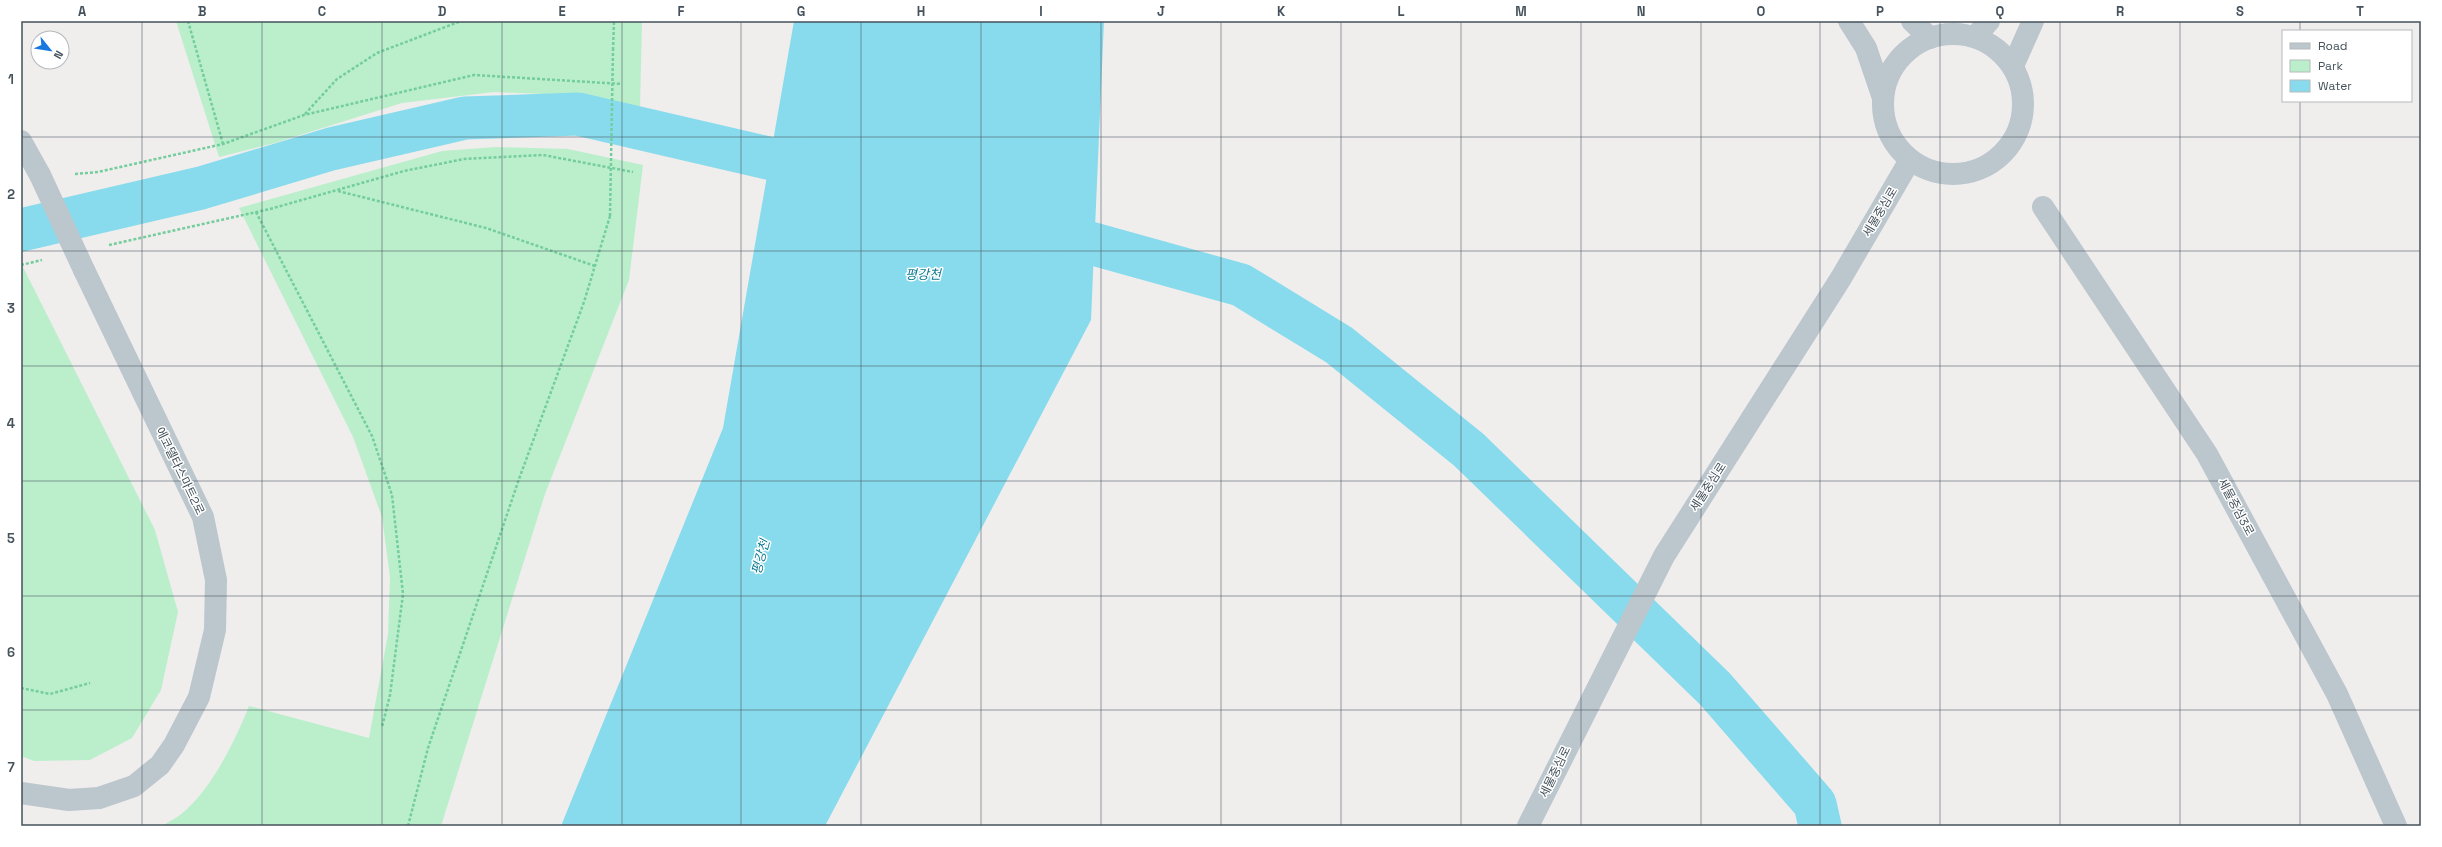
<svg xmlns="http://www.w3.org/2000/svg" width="2442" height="847" font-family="'Space Grotesk','Noto Sans KR',sans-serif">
<rect width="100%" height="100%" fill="#f0eded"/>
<g fill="#bbefcc">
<path d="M176 21H642L640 108 568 95 494 92 402 103 275 143 219 157Z"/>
<path d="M496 147 568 149 643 165 629 280 545 494 441 826H162C168 822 175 819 180 815 211 791 235 741 249 706L369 738 388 634 390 577 382 517 353 437 239 208 442 151Z"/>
<path d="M21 263 155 530 178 612 161 690 132 738 90 760 34 761 21 756Z"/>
</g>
<path fill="#87dbec" d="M794 21H1104L1091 320 825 826H561L723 428Z"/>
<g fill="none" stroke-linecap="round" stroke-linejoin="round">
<g stroke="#87dbec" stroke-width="43">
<path d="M1036 228 1241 285 1339 345 1469 450 1715 689 1815 804 1820 826"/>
<path d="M21 230 201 188 331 149 465 118 578 114 828 172"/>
</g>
<g stroke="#73cd9c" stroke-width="2.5" stroke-dasharray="3 2" stroke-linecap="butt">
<path d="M188 21 223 144"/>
<path d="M613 50 614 21"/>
<path d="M305 114 337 79 377 53 461 21"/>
<path d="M75 174 98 172 223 144 304 115 474 75 622 84"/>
<path d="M338 191 486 228 595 266"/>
<path d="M256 212 372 436 392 495 403 594 390 695 382 727"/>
<path d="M109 245 270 209 404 171 464 159 543 155 633 172"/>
<path d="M21 265 42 260"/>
<path d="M21 688 50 694 90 683"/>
<path d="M408 826 428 748 519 479 584 302 610 216"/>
</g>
<g stroke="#bbc6cd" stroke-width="22">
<path d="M1849 21 1866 48 1883 98"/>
<path d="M1912 21 1930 38"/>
<circle cx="1953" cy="104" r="70"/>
<path d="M1975 37 1989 21"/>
<path d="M2013 66 2033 21"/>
<path d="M21 141 40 175"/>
<path d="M2043 207 2207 454 2337 694 2396 826"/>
<path d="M21 793 69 800 99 798 134 786 160 765 174 745 199 697 215 630 216 580 203 517 84 270"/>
<path d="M1528 826 1664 556 1841 278 1910 160"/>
</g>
<path stroke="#73cd9c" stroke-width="2.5" stroke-dasharray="3 2" stroke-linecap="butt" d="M610 216 613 50"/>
<path stroke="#bbc6cd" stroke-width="22" d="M40 175 84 270"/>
</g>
<path fill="none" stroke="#45525b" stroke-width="1" stroke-opacity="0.55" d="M142 21V826M262 21V826M382 21V826M502 21V826M622 21V826M741 21V826M861 21V826M981 21V826M1101 21V826M1221 21V826M1341 21V826M1461 21V826M1581 21V826M1701 21V826M1820 21V826M1940 21V826M2060 21V826M2180 21V826M2300 21V31M2300 101V826M21 137H2421M21 251H2421M21 366H2421M21 481H2421M21 596H2421M21 710H2421"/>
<g text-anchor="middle" stroke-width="3" stroke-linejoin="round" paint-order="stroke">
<g font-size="12" fill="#45525b" stroke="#fff">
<text transform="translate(1880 212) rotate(-59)" y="4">세물중심로</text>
<text transform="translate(180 471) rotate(64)" y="4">에코델타스마트2로</text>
<text transform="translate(1708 487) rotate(-57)" y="4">세물중심로</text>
<text transform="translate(2236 507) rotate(62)" y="4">세물중심3로</text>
<text transform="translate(1555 772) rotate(-64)" y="4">세물중심로</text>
</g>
<g font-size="13" font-style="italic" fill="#0c7b91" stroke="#fff">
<text x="923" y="279">평강천</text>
<text transform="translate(760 557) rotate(-75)" y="5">평강천</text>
</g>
</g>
<rect width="2442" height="847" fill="none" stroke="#ffffff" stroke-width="44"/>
<rect x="2282" y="30" width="130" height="72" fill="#ffffff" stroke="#b5babd"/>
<rect x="2290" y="43" width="20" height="6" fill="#bbc6cd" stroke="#b5babd"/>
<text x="2318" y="50" font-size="12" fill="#45525b">Road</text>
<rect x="2290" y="60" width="20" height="12" fill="#bbefcc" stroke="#b5babd"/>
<text x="2318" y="70" font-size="12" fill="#45525b">Park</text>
<rect x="2290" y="80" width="20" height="12" fill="#87dbec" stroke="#b5babd"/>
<text x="2318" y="90" font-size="12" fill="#45525b">Water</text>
<g transform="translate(50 50) rotate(120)"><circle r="19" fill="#ffffff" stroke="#b5babd"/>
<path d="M0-3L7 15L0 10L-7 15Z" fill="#1878e0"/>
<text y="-6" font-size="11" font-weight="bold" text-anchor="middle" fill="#45525b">N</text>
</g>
<rect x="22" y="22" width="2398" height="803" fill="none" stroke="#45525b" stroke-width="1.5"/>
<g font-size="13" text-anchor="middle" font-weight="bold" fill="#45525b">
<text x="82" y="16">A</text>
<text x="202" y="16">B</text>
<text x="322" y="16">C</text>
<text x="442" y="16">D</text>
<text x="562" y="16">E</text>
<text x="681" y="16">F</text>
<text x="801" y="16">G</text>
<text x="921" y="16">H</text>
<text x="1041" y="16">I</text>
<text x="1161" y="16">J</text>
<text x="1281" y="16">K</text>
<text x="1401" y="16">L</text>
<text x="1521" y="16">M</text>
<text x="1641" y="16">N</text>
<text x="1761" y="16">O</text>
<text x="1880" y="16">P</text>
<text x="2000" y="16">Q</text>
<text x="2120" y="16">R</text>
<text x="2240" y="16">S</text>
<text x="2360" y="16">T</text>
<text x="11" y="84">1</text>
<text x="11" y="199">2</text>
<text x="11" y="313">3</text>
<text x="11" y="428">4</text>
<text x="11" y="543">5</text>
<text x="11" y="657">6</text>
<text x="11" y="772">7</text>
</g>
</svg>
